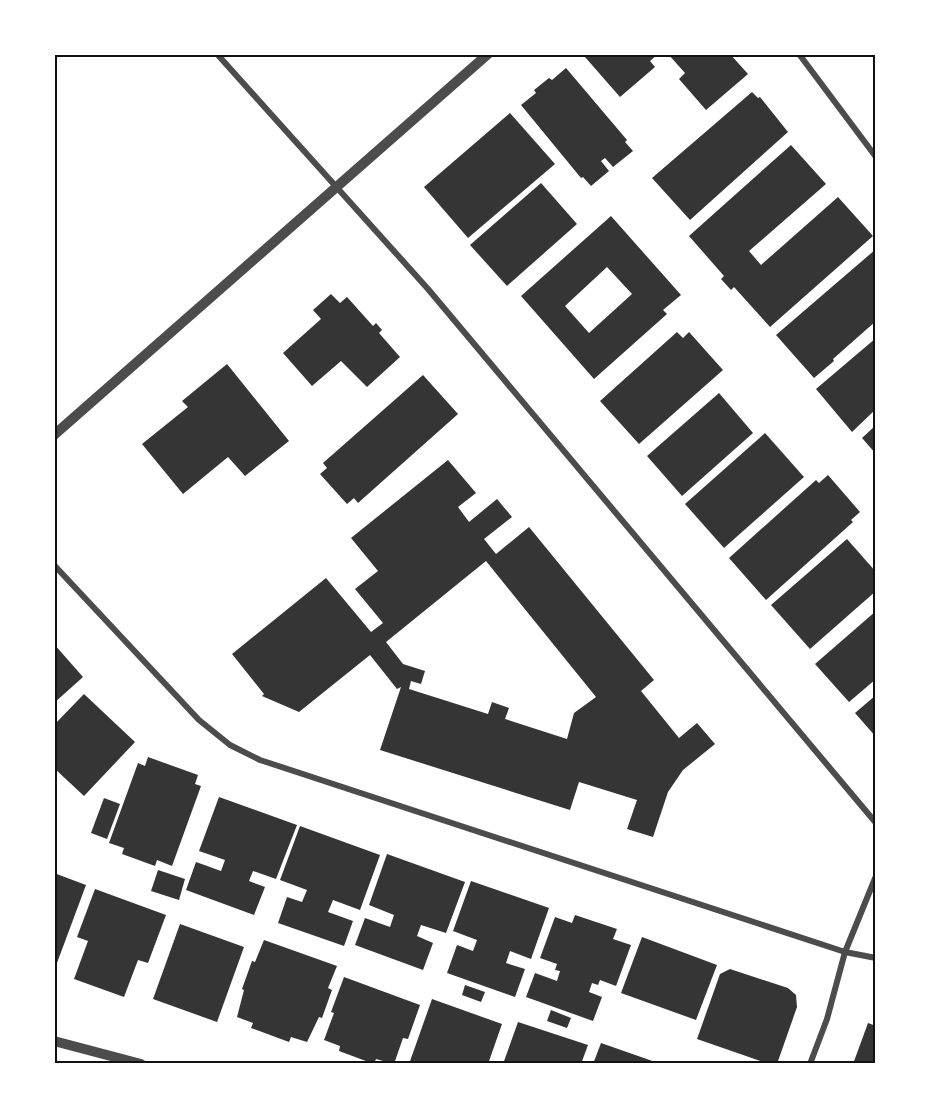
<svg xmlns="http://www.w3.org/2000/svg" width="930" height="1118" font-family="Arial,sans-serif">
<rect width="100%" height="100%" fill="#fff"/>
<g fill="#353535" fill-rule="evenodd">
<path d="M588 54H658L650 61 655 67 620 97 585 57Z"/>
<path d="M668 54H730L748 74 706 110 679 79 685 73Z"/>
<path d="M566 68 627 140 625 142 633 151 613 167 605 158 601 161 609 171 591 186 583 177 581 178 521 105 536 93 534 90 549 78 552 80Z"/>
<path d="M752 92 758 98 760 97 788 132 690 220 652 178Z"/>
<path d="M510 113 555 164 468 238 424 187Z"/>
<path d="M791 145 826 184 749 251 761 265 838 197 873 236 770 327 734 287 731 290 721 279 724 276 689 236Z"/>
<path d="M541 183 577 224 507 286 470 245Z"/>
<path d="M611 216 681 295 663 310 667 314 594 379 521 296ZM607 267 632 294 589 333 565 306Z"/>
<path d="M876 249V321L833 359 834 361 814 378 776 335Z"/>
<path d="M331 294 340 303 347 297 373 326 376 323 382 330 379 333 400 357 367 387 341 361 312 386 283 353 321 319 313 310Z"/>
<path d="M677 332 683 338 689 332 723 370 639 444 600 401Z"/>
<path d="M876 338V409L852 432 816 389Z"/>
<path d="M227 364 289 441 245 476 228 457 183 494 142 444 188 407 182 401Z"/>
<path d="M423 375 458 414 358 503 354 498 347 504 320 474 327 468 323 463Z"/>
<path d="M719 393 753 433 682 496 647 456Z"/>
<path d="M876 425V454L862 438Z"/>
<path d="M765 433 804 477 724 548 685 504Z"/>
<path d="M448 460 476 493 458 507 469 522 497 499 512 517 484 539 496 554 529 527 654 680 641 691 679 738 697 723 715 744 683 770 668 792 653 837 627 829 637 800 579 782 570 810 380 750 401 687 397 689 370 655 299 712 262 696 264 694 232 654 326 578 371 632 383 623 355 589 378 571 351 538ZM486 561 596 697 574 713 567 739 505 719 509 708 492 702 488 714 409 689 411 681 421 684 425 671 403 664 386 642Z"/>
<path d="M828 475 860 512 851 520 853 522 766 600 729 558 816 480 819 483Z"/>
<path d="M847 539 876 572V591L810 649 771 605Z"/>
<path d="M876 611V679L849 702 815 664Z"/>
<path d="M54 644 83 677 54 703Z"/>
<path d="M84 694 135 742 84 796 54 768V725Z"/>
<path d="M876 695V737L855 713Z"/>
<path d="M148 757 198 775 195 784 201 786 172 866 157 860 155 866 122 854 124 848 109 843 138 763 145 766Z"/>
<path d="M219 797 297 825 276 879 253 871 249 881 265 887 254 915 186 890 196 862 221 871 225 860 199 851Z"/>
<path d="M104 798 120 804 107 839 91 833Z"/>
<path d="M300 826 380 855 360 910 333 900 328 912 353 921 344 946 278 923 287 897 302 902 307 890 280 880Z"/>
<path d="M387 854 465 882 446 933 421 925 417 936 433 943 423 970 355 945 365 918 390 927 394 915 369 905Z"/>
<path d="M158 870 185 879 179 900 151 891Z"/>
<path d="M54 873 86 885 54 971Z"/>
<path d="M471 881 549 908 531 959 510 951 506 963 525 969 515 997 447 973 457 945 473 951 477 940 453 931Z"/>
<path d="M95 889 166 915 148 963 138 960 124 997 74 979 88 941 77 937Z"/>
<path d="M575 915 617 929 613 939 631 945 616 986 600 980 598 985 592 983 589 992 602 997 593 1021 526 997 535 973 557 981 560 971 555 970 557 964 540 958 555 917 572 923Z"/>
<path d="M180 924 244 947 217 1022 153 999Z"/>
<path d="M642 937 717 965 696 1020 621 993Z"/>
<path d="M264 940 337 966 328 988 332 990 322 1018 319 1017 307 1042 291 1037 289 1042 251 1028 253 1023 237 1017 244 990 242 989 252 961 255 962Z"/>
<path d="M730 969 788 988 796 995 797 1007 777 1064H769L697 1039 720 974Z"/>
<path d="M344 977 420 1005 408 1039 403 1038 394 1064 376 1059 374 1064 339 1051 340 1046 324 1040 334 1013 331 1012Z"/>
<path d="M465 985 485 992 481 1002 462 995Z"/>
<path d="M432 999 502 1024 488 1064H409Z"/>
<path d="M551 1010 571 1018 567 1028 547 1021Z"/>
<path d="M518 1022 588 1045 581 1064H503Z"/>
<path d="M868 1023 876 1026V1064H853Z"/>
<path d="M601 1043 661 1064H593Z"/>
</g>
<g fill="none" stroke-linecap="round" stroke-linejoin="round">
<g stroke="#4c4c4c" stroke-width="6">
<path d="M217 54 428 289 876 823"/>
<path d="M799 54 876 157"/>
<path d="M54 565 199 720 230 745 260 760 845 952 876 958"/>
<path d="M810 1064 827 1019 845 952 876 876"/>
</g>
<g stroke="#4c4c4c" stroke-width="10">
<path d="M54 435 488 54"/>
<path d="M54 1041 141 1064"/>
</g>
</g>
<rect width="930" height="1118" fill="none" stroke="#ffffff" stroke-width="111"/>
<rect x="56" y="56" width="818" height="1006" fill="none" stroke="#111" stroke-width="2"/>
</svg>
